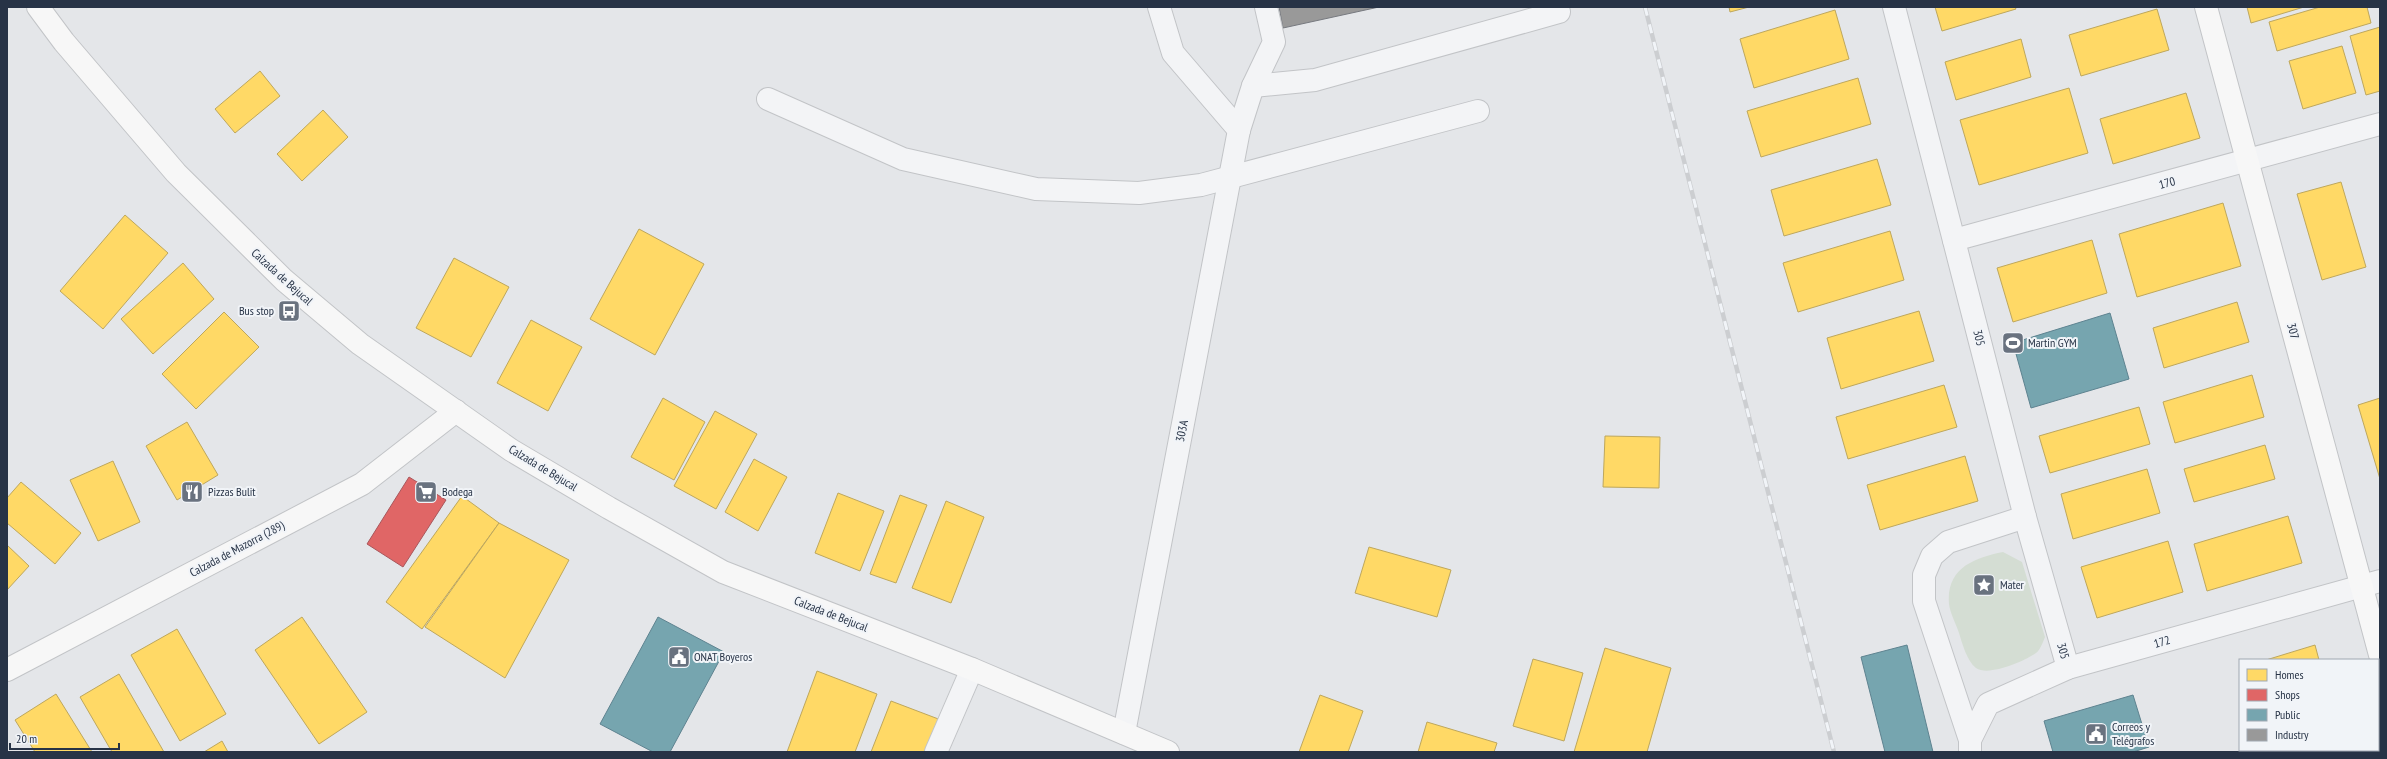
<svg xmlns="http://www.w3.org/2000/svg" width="2387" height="759" font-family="'PT Sans Narrow',sans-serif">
<rect width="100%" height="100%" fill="#e4e6e9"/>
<path fill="#d4ddd3" d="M2003 552 2022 562 2045 637C2043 642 2040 650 2036 653 2025 661 1989 677 1976 668 1967 661 1962 643 1959 633 1956 624 1950 613 1949 604 1946 568 1974 558 2003 552Z"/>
<g fill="#ffd966" stroke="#bea75c">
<path d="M1729 7H1749L1730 12Z"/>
<path d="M1935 7H2015L2016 9 1942 31Z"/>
<path d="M2247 7H2304L2251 23Z"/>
<path d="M2320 7H2367L2371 23 2277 51 2269 22Z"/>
<path d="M2157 9 2169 50 2081 76 2069 35Z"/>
<path d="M1835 10 1849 59 1754 88 1740 39Z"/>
<path d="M2380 27V91L2366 95 2350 36Z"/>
<path d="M2021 39 2031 77 1956 100 1945 62Z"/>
<path d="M2342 46 2356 93 2303 109 2289 61Z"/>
<path d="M260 71 280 96 235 133 215 109Z"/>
<path d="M1858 78 1871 124 1761 157 1747 111Z"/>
<path d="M2069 88 2088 153 1979 185 1960 120Z"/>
<path d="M2186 93 2200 138 2113 164 2100 119Z"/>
<path d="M323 110 348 137 302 181 277 154Z"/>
<path d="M1877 159 1891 205 1784 236 1771 190Z"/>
<path d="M2341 182 2366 267 2322 280 2297 194Z"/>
<path d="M2223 203 2241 266 2137 297 2119 234Z"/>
<path d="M125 215 168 253 103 329 60 291Z"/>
<path d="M639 229 704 264 655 355 590 319Z"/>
<path d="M1890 231 1904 280 1798 312 1783 263Z"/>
<path d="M2092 240 2107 293 2013 322 1997 268Z"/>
<path d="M454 258 509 287 471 357 416 328Z"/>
<path d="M183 263 214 299 153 354 121 319Z"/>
<path d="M2237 302 2249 342 2164 368 2153 328Z"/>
<path d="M1919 311 1934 361 1841 389 1827 338Z"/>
<path d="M224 312 259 347 196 409 162 374Z"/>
<path d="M531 320 582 347 548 411 497 383Z"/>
<path d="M2252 375 2264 417 2175 443 2163 402Z"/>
<path d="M1944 385 1957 427 1848 459 1836 417Z"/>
<path d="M663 398 705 422 674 480 631 457Z"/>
<path d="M2380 398V479L2358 405Z"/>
<path d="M2139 407 2150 444 2050 473 2039 436Z"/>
<path d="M715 411 757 434 716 509 674 486Z"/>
<path d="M187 422 218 475 177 500 146 446Z"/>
<path d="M1605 436 1660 437 1659 488 1603 487Z"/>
<path d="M2265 445 2275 479 2194 502 2184 469Z"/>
<path d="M1965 456 1978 501 1880 530 1867 485Z"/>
<path d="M754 459 787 477 758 531 725 512Z"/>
<path d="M113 461 140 522 98 541 70 480Z"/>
<path d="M2147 469 2160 513 2073 539 2061 494Z"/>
<path d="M21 482 81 533 55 564 7 523V498Z"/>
<path d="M838 493 884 511 860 571 815 553Z"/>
<path d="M900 495 927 505 896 583 870 574Z"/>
<path d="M462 496 499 523 422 629 386 602Z"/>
<path d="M946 501 984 517 951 603 912 588Z"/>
<path d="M2288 516 2302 563 2207 591 2194 544Z"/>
<path d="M499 523 569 560 505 678 425 627Z"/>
<path d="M2168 541 2183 592 2097 618 2081 567Z"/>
<path d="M7 545 29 566 7 590Z"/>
<path d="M1369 547 1451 570 1437 617 1355 593Z"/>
<path d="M302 617 367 712 319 744 255 650Z"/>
<path d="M177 629 226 714 180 741 131 655Z"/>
<path d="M2315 645 2319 660H2266Z"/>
<path d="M1605 648 1671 668 1647 752H1574Z"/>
<path d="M1533 659 1583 673 1564 741 1513 726Z"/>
<path d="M817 671 877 694 855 752H787Z"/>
<path d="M119 674 164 752H112L80 697Z"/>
<path d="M56 694 92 752H35L15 720Z"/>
<path d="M1320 695 1363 711 1348 752H1299Z"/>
<path d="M891 701 941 720 929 752H871Z"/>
<path d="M1427 722 1497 743 1494 752H1418Z"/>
<path d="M222 741 228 752H204Z"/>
<rect x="2281" y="750" width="65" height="2"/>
</g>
<path fill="#e06666" stroke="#a8575c" d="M409 477 446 500 403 567 367 544Z"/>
<g fill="#76a5af" stroke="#5e8390">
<path d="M2110 313 2129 379 2031 408 2013 343Z"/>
<path d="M658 617 724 652 670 752H653L600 724Z"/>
<path d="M1907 645 1933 752H1885L1861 657Z"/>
<path d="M2133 695 2149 747 2133 752H2053L2044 721Z"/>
</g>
<path fill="#999" stroke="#777a80" d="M1279 7H1379L1283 28Z"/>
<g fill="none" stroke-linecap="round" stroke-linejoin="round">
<g stroke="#c2c4c7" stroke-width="24">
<g id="lane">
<path d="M1159 7 1173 53 1239 130"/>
<path d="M1253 86 1315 80 1559 12"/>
<path d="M768 99 903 159 1036 189 1139 193 1201 185 1478 111"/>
<path d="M1239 130 1253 86 1274 42 1266 7"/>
<path d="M1970 740 1924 601V575L1932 556 1948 542 2025 517"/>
<path d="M936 752 972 669"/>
</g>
</g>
<g stroke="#c2c4c7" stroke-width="24">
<g id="street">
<path d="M1894 7 2025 517 2068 668"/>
<path d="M1954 240 2380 124"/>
<path d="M1124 733 1239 130"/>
<path d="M1970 752V740L1988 704 2068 668 2380 581"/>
</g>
</g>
<g stroke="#c2c4c7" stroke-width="24">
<g id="secondary">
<path d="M38 7 64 42 176 173 284 280 360 344 511 450 609 508 723 572 972 669 1168 752"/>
<path d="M2206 7 2380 655"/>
<path d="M7 670 362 484 456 411"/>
</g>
</g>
<use href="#lane" stroke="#f3f4f6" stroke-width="22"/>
<use href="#street" stroke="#f3f4f6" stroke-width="22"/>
<use href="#secondary" stroke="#f7f7f7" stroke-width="22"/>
<g stroke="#ccced1" stroke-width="4.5">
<path id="rail" d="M1645 7 1834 752"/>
</g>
<use href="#rail" stroke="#f1f4f8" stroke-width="3" stroke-dasharray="9" stroke-linecap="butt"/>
</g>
<defs>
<g id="bus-square" transform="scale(1.15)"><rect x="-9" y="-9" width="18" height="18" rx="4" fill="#69727f" stroke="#f1f4f8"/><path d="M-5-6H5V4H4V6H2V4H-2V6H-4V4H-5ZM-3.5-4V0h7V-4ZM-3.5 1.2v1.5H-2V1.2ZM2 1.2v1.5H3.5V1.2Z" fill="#fff"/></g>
<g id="stadium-square" transform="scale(1.15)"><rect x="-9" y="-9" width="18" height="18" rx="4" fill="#69727f" stroke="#f1f4f8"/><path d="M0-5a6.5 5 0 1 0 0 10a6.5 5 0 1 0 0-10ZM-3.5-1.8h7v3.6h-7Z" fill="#fff"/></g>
<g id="restaurant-square" transform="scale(1.15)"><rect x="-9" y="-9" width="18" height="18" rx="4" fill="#69727f" stroke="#f1f4f8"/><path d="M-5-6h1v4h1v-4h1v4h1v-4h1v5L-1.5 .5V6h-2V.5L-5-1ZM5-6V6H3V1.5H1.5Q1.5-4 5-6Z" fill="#fff"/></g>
<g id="supermarket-square" transform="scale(1.15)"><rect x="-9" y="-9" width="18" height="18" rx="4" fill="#69727f" stroke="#f1f4f8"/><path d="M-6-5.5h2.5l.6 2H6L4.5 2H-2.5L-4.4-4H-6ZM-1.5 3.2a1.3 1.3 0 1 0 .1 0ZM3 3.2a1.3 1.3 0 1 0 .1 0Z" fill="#fff"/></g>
<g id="sight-square" transform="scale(1.15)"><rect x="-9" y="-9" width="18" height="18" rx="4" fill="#69727f" stroke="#f1f4f8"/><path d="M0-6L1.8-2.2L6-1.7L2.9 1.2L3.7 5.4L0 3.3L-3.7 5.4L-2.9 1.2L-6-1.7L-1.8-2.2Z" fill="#fff"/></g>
<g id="civic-square" transform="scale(1.15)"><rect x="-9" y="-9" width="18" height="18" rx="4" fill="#69727f" stroke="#f1f4f8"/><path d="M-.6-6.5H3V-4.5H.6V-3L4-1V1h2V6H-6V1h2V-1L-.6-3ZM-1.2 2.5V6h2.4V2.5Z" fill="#fff"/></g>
</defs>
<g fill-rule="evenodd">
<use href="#bus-square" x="289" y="311"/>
<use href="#stadium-square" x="2013" y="343"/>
<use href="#restaurant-square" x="192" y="492"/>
<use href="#supermarket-square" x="426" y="492"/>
<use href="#sight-square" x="1984" y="585"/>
<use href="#civic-square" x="679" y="657"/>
<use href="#civic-square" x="2096" y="734"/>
</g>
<g text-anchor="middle" stroke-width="4" stroke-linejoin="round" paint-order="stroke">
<g font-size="12" fill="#273346" stroke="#f1f4f8">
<text transform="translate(2167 183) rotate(-15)" y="4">170</text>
<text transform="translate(282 277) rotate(42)" y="4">Calzada de Bejucal</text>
<text transform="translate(2293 331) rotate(75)" y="4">307</text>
<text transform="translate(1979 338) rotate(76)" y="4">305</text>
<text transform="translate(1182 431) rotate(-79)" y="4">303A</text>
<text transform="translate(543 468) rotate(31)" y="4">Calzada de Bejucal</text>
<text transform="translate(237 549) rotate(-28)" y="4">Calzada de Mazorra (289)</text>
<text transform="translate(831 614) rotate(21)" y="4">Calzada de Bejucal</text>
<text transform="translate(2162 642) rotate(-16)" y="4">172</text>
<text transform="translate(2063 651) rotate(74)" y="4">305</text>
</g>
<g font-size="12" fill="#273346" stroke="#f1f4f8" text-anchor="start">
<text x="274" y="315" text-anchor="end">Bus stop</text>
<text x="2028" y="347">Martin GYM</text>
<text x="208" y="496">Pizzas Bulit</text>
<text x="442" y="496">Bodega</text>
<text x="2000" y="589">Mater</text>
<text x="694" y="661">ONAT Boyeros</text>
<text x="2112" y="731">Correos y<tspan x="2112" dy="14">Telégrafos</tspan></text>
</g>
</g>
<rect width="2387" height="759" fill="none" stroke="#273346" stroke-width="16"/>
<rect x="2239" y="659" width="140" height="92" fill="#f1f4f8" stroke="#a0a7b1"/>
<rect x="2247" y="669" width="20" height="12" fill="#ffd966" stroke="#a0a7b1"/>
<text x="2275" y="679" font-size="12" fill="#273346">Homes</text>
<rect x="2247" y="689" width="20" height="12" fill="#e06666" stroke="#a0a7b1"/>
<text x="2275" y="699" font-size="12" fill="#273346">Shops</text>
<rect x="2247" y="709" width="20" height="12" fill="#76a5af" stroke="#a0a7b1"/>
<text x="2275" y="719" font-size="12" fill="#273346">Public</text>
<rect x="2247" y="729" width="20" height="12" fill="#999999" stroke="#a0a7b1"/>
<text x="2275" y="739" font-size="12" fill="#273346">Industry</text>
<path d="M10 743v6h109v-6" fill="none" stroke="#273346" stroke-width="2"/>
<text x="16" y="743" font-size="12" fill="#273346" stroke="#f1f4f8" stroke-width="3" paint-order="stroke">20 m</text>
</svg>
